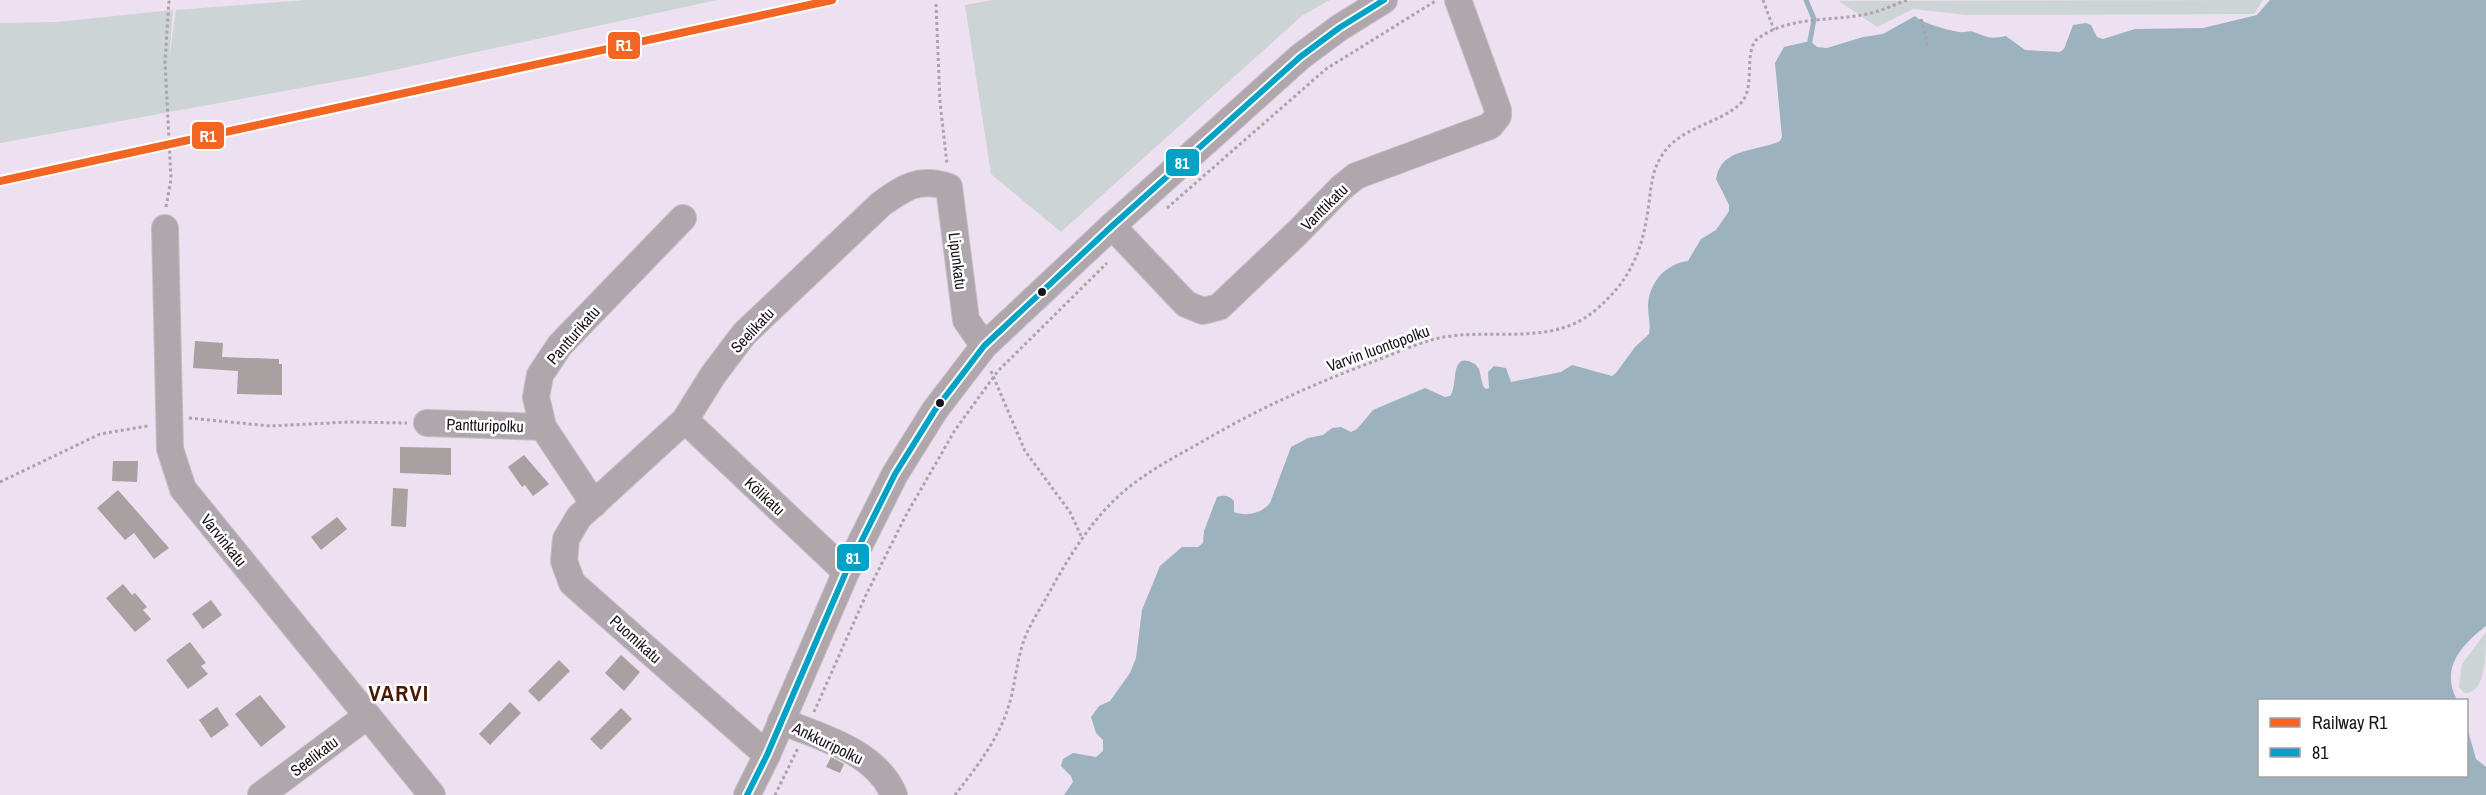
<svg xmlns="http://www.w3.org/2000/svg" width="2486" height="795" font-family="'Archivo Narrow',sans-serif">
<rect width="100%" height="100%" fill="#ece0f1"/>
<g fill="#ccd4d5">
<path d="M306 0H717L366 76 0 143V23L57 22 173 10 169 60 176 10Z"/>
<path d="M993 0H1330L1303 15 1061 232 991 174 965 5Z"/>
<path d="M2263 0 2254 14 1966 15 1913 9 1877 27 1839 1Z"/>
<path d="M2486 632C2486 653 2486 695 2464 693L2459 687 2462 664Z"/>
</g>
<path fill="#9cb2bf" d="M2270 0H2486V626C2461 645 2440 669 2457 700H2260V776H2466L2467 727 2476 759 2486 767V795H1064L1073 782 1071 776 1061 766 1063 759 1073 753 1096 757 1103 751V740L1096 733 1091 717 1099 706 1110 701 1130 673 1136 658 1142 610 1160 566 1182 547H1198L1203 543 1204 531 1217 497C1225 495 1228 495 1234 501V512C1247 517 1262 513 1270 503L1291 447 1308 438 1323 435 1332 428 1341 427 1351 432 1357 429 1373 410 1425 388 1445 397 1450 396C1459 387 1448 349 1475 364L1479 369 1483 386 1486 389 1489 388 1488 372 1494 366 1506 368 1511 382 1561 372 1572 365 1612 376 1616 373 1635 347 1649 334C1651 324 1648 316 1648 306 1649 283 1665 264 1688 261L1701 239 1716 230 1729 211V205L1716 179C1721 147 1757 152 1780 141L1782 137 1775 63 1784 47 1810 41 1817 47 1827 48 1863 37 1883 34 1915 16C1921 23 1950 31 1960 32 1964 33 1970 30 1974 32 1989 38 1989 39 2006 36L2025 50 2060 52 2064 49 2073 25 2086 23 2091 25 2097 37 2103 39 2135 29 2203 28 2257 15Z"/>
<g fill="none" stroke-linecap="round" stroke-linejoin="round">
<path stroke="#9cb2bf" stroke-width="5" d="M1806 0 1814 19 1810 41"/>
</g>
<g fill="#a9a0a2">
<path d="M195 341 223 343 222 357 279 359V364H282V395L237 394 238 371 193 368Z"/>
<path d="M400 447 451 448V475L400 473Z"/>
<path d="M524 455 549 484 533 496 525 485 522 487 508 467Z"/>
<path d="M113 461H138L137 482 112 481Z"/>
<path d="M393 488 408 489 406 527 391 526Z"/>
<path d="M118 490 169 548 154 559 134 533 125 540 97 508Z"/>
<path d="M337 517 347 529 321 550 311 537Z"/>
<path d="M123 584 132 595 135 593 147 607 143 610 151 619 135 632 106 598Z"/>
<path d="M211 600 222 615 203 629 192 614Z"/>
<path d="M190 642 206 663 201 666 208 674 188 689 166 660Z"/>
<path d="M621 655 640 672 624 691 605 673Z"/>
<path d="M559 660 570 671 539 702 528 691Z"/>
<path d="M260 695 286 727 261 747 235 714Z"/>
<path d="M510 702 521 713 490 745 479 734Z"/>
<path d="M217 707 229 725 211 738 199 720Z"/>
<path d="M621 708 632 719 601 750 590 739Z"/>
<path d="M831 757 844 764 840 773 826 767Z"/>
</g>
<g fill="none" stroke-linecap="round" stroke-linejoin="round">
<g stroke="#c5bdc9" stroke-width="28">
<g id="minor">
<path d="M1112 226 1186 304 1203 311 1219 307 1297 233 1341 188 1356 176 1490 126 1498 116V110L1458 0"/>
<path d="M165 228 170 449 183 489 432 795"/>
<path d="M685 420 846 572"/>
<path d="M427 423 543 427"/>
<path d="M594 504 543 427 536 397 540 375 560 345 683 218"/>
<path d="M781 721C821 737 877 752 894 795"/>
<path d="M767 755 572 583 564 561 566 539 579 517 685 420 713 375 744 334 881 204C905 187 919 177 949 187L966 320 984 346"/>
<path d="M261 795 367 716"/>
<path d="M747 795 767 755 846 572 895 474 935 410 984 346 1112 226 1300 57 1339 28 1384 0"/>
</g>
</g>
<g stroke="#aaa4a9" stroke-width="3" stroke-dasharray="3 3" stroke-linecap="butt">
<path d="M1763 0 1774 30"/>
<path d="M936 4 940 102 947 164"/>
<path d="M1921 19 1928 47"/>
<path d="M166 207 171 179 165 62 169 0"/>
<path d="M1167 208 1326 69 1437 0"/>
<path d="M991 371 1025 451 1070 512 1082 538"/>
<path d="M189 418 270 426 349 422 407 423"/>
<path d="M0 482 100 434 148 426"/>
<path d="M814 712 866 595 905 517 955 430 998 371 1107 263"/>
<path d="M775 795 798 748"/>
<path d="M955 795C975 769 998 740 1008 708 1015 687 1016 664 1023 643 1028 628 1037 614 1045 600 1066 562 1089 522 1122 493 1145 473 1171 459 1198 444 1254 411 1306 387 1367 364 1389 356 1412 345 1435 339 1485 326 1549 348 1593 312 1631 281 1643 250 1649 203 1651 187 1652 171 1661 157 1678 127 1719 124 1740 104 1756 88 1744 59 1755 41 1786 15 1831 22 1867 14 1881 11 1894 5 1907 0"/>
</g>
<use href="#minor" stroke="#afa7ab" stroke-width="26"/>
<g stroke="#fff" stroke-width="10">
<path id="bus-1" d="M747 795 767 755 846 572 895 474 935 410 984 346 1112 226 1300 57 1339 28 1384 0"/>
</g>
<use href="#bus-1" stroke="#01a2c5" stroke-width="6"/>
<g stroke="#fff" stroke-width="12">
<path id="rail-1" d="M0 181 832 0"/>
</g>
<use href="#rail-1" stroke="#f26522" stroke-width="8"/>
</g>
<g fill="#1a131d" stroke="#fff" stroke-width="2">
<circle cx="1042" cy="292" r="5"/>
<circle cx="940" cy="403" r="5"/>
</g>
<g text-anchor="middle" stroke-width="5" stroke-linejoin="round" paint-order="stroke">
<g font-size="16" fill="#1a131d" stroke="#fff">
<text transform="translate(1324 207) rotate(-45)" y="6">Vanttikatu</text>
<text transform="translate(958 261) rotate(83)" y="6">Lipunkatu</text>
<text transform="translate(752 330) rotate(-47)" y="6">Seelikatu</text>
<text transform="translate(573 335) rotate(-49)" y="6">Pantturikatu</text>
<text transform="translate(1378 348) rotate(-20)" y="6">Varvin luontopolku</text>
<text transform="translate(485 425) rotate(2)" y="6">Pantturipolku</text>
<text transform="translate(765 496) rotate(43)" y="6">Kölikatu</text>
<text transform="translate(224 540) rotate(51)" y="6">Varvinkatu</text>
<text transform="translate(636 639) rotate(42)" y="6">Puomikatu</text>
<text transform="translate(828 743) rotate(26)" y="6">Ankkuripolku</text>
<text transform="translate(314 756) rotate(-37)" y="6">Seelikatu</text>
</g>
<g font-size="22" font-weight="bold" letter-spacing="1.5" fill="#491904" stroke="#fff">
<text x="399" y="701">VARVI</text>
</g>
</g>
<g stroke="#fff" stroke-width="2">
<rect x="607" y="31" width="34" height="29" rx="6" fill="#f26522"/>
<rect x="191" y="121" width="34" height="29" rx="6" fill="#f26522"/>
<rect x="1165" y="148" width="35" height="29" rx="6" fill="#01a2c5"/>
<rect x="836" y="543" width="34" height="29" rx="6" fill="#01a2c5"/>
</g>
<g font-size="16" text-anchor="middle" font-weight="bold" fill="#fff">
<text x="624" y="51">R1</text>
<text x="208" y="142">R1</text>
<text x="1182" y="169">81</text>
<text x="853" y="564">81</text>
</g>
<rect x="2258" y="699" width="210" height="78" fill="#ffffff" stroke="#a3a1a5" stroke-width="1.5"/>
<rect x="2270" y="718" width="30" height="9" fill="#f26522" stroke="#a3a1a5" stroke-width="1.5"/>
<text x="2312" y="729" font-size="18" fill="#1a131d">Railway R1</text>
<rect x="2270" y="748" width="30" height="9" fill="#01a2c5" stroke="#a3a1a5" stroke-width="1.5"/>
<text x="2312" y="759" font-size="18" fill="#1a131d">81</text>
</svg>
